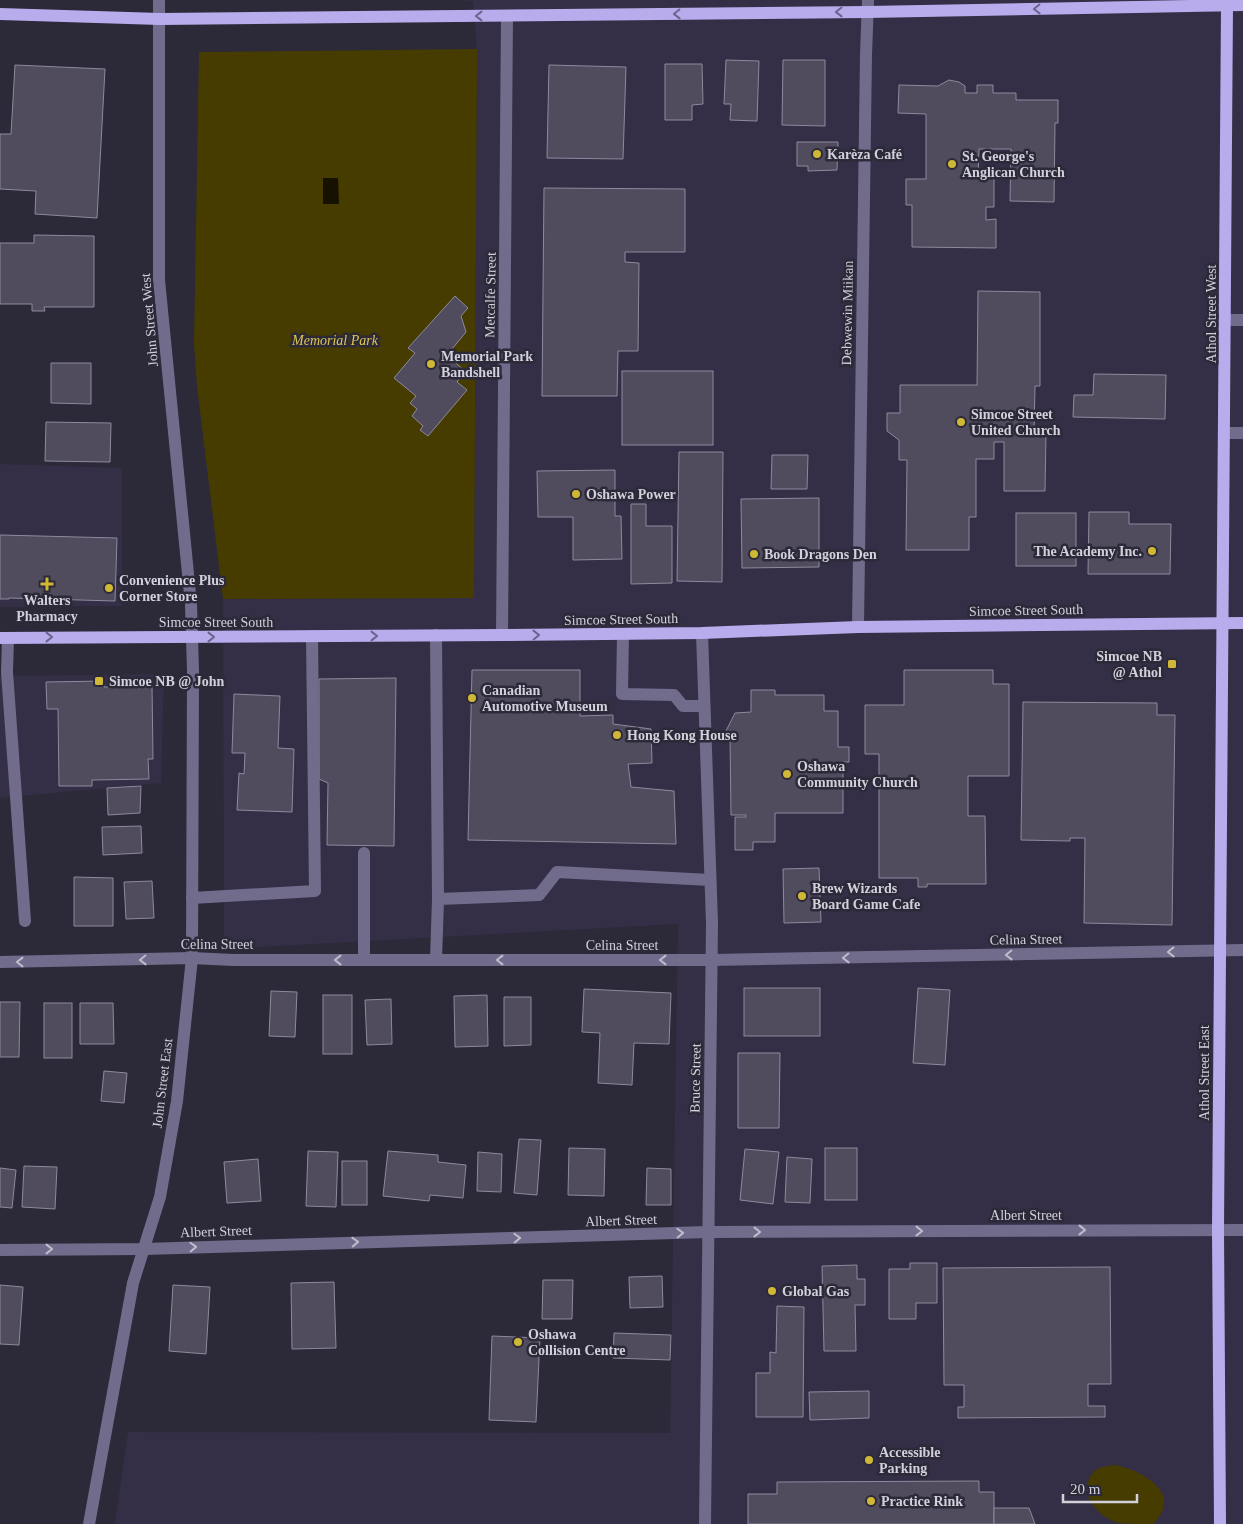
<svg xmlns="http://www.w3.org/2000/svg" width="1243" height="1524" font-family="'Times New Roman',serif">
<rect width="100%" height="100%" fill="#2c2939"/>
<g fill="#342f46">
<path d="M459 0H1243V1524H115L128 1432 670 1433 678 924 224 949 223 599 474 598 477 49 473 1Z"/>
<path d="M0 464 122 468V606L0 607Z"/>
<path d="M164 674 161 783 0 798V676Z"/>
</g>
<g fill="#463c00">
<path d="M477 49 474 598 223 599 197 386 194 344 199 52Z"/>
<path d="M1115 1465C1142 1470 1185 1494 1153 1524 1143 1524 1128 1524 1118 1523 1100 1517 1081 1499 1089 1479 1090 1476 1093 1472 1096 1470 1101 1466 1109 1466 1115 1465Z"/>
</g>
<path fill="#161100" d="M323 178H338L339 204H323Z"/>
<g fill="#504c5e" stroke="#8e8a9e">
<path d="M726 60 759 61 757 121 730 120 731 104H724Z"/>
<path d="M783 60H825V126L782 125Z"/>
<path d="M665 64H702L703 104 692 105V120H665Z"/>
<path d="M15 65 105 69 97 218 35 214 36 191 0 189V134H11Z"/>
<path d="M549 65 626 67 623 159 547 158Z"/>
<path d="M949 80 959 82 965 86V93H977V85H993V93H1016V100H1058V123H1055L1054 202 1010 201 1011 149H979L978 178H994V207H986V220L996 219V248L912 247V205H906V179H926V114L898 113 899 85 938 86Z"/>
<path d="M797 142H838L837 170 808 171V166H797Z"/>
<path d="M544 188 685 189V252H625V262L639 263 638 351H618L617 396H542Z"/>
<path d="M34 235 94 236V307H44L45 311H32V304H0V243H34Z"/>
<path d="M978 291 1040 292V386H1035L1034 432H1046L1045 491H1004V442H994V459H976V517H969V550H906L907 460H899V440L887 431V413H900V385H977Z"/>
<path d="M455 296 468 308 461 316 466 332 452 349 448 350V356L465 371 457 382 467 390 428 436 420 430 423 426 412 416 417 409 410 403 416 396 394 378 415 353 408 348Z"/>
<path d="M51 363H91V404L51 403Z"/>
<rect x="622" y="371" width="91" height="74"/>
<path d="M1094 374 1166 375 1165 419 1073 417 1074 395H1093Z"/>
<path d="M46 422 111 423 110 462 45 461Z"/>
<path d="M679 452H723L722 582 677 581Z"/>
<path d="M772 455H808L807 489H771Z"/>
<path d="M615 470V516H621L622 559 573 560V517H538L537 471Z"/>
<path d="M819 498V567L742 568 741 499Z"/>
<path d="M631 504H646V526H672V583L631 584Z"/>
<path d="M1089 512H1129V524H1171L1170 574H1088Z"/>
<rect x="1016" y="513" width="60" height="53"/>
<path d="M0 535 117 538 115 601 9 598V599H0Z"/>
<path d="M472 670H580V716L613 715V724L651 729 652 763 628 764 631 787 674 791 676 844 468 840Z"/>
<path d="M904 670H993V684H1009V776H968V816H985L986 884H927V887H918V878H879V754H865V705H904Z"/>
<path d="M396 678 394 846 327 845 328 783 319 779V679Z"/>
<path d="M104 681V687L152 686 153 759H148L149 779 92 780V786H59L58 709H47L46 682Z"/>
<path d="M751 690H775V695H824V711H838V747H849V762H843V813H775V842H753V850H735V817H746V815H731L730 736 725 733 735 713 751 712Z"/>
<path d="M234 694 280 696 278 748 294 749 292 812 237 810 239 773 244 774 245 753H232Z"/>
<path d="M1023 702 1157 703V715H1175L1172 925 1084 923 1085 838H1070V841L1021 840Z"/>
<path d="M141 786 140 813 108 815 107 788Z"/>
<path d="M141 826 142 853 103 855 102 827Z"/>
<path d="M819 868 821 922 784 923 783 869Z"/>
<path d="M74 877 113 878V926H74Z"/>
<path d="M152 881 154 918 126 919 124 882Z"/>
<rect x="744" y="988" width="76" height="48"/>
<path d="M918 988 950 990 945 1065 913 1063Z"/>
<path d="M584 989 671 993 669 1044 634 1043 632 1085 598 1083 600 1033 582 1032Z"/>
<path d="M271 991 297 992 295 1037 269 1036Z"/>
<rect x="323" y="995" width="29" height="59"/>
<path d="M487 995 488 1046 455 1047 454 996Z"/>
<path d="M504 997H531V1045L504 1046Z"/>
<path d="M391 999 392 1044 367 1045 365 1000Z"/>
<path d="M0 1002H20L19 1057H0Z"/>
<rect x="44" y="1003" width="28" height="55"/>
<path d="M80 1003H113L114 1044H80Z"/>
<path d="M738 1053H780L779 1128H738Z"/>
<path d="M104 1071 127 1073 124 1103 101 1101Z"/>
<path d="M519 1139 541 1140 537 1195 514 1193Z"/>
<path d="M569 1148 605 1149 604 1196 568 1195Z"/>
<rect x="825" y="1148" width="32" height="52"/>
<path d="M745 1149 779 1152 773 1204 740 1200Z"/>
<path d="M308 1151 338 1152 336 1207 306 1206Z"/>
<path d="M388 1151 438 1155V1162L466 1165 463 1198 430 1195 429 1201 383 1196Z"/>
<path d="M478 1152 502 1154 501 1192 477 1191Z"/>
<path d="M787 1157 812 1159 810 1203 785 1202Z"/>
<path d="M258 1159 261 1201 227 1203 224 1162Z"/>
<rect x="342" y="1161" width="25" height="44"/>
<path d="M24 1166 57 1167 55 1209 22 1207Z"/>
<path d="M0 1168 16 1170 12 1208 0 1207Z"/>
<path d="M647 1168 671 1169V1205H646Z"/>
<path d="M910 1263H937V1303H916V1319H889V1269H910Z"/>
<path d="M857 1265V1279H865V1305H855L856 1351H824L822 1266Z"/>
<path d="M1110 1267 1111 1384H1088V1406H1105V1417L958 1418V1407H964V1385H944L943 1268Z"/>
<path d="M662 1276 663 1307 630 1308 629 1277Z"/>
<path d="M543 1280H573L572 1319H542Z"/>
<path d="M334 1282 336 1348 292 1349 291 1283Z"/>
<path d="M0 1285 23 1287 19 1345 0 1344Z"/>
<path d="M173 1285 210 1287 206 1354 169 1351Z"/>
<path d="M777 1306 804 1307 803 1417H756V1373H770V1352L776 1353Z"/>
<path d="M614 1333 671 1335 670 1360 613 1358Z"/>
<path d="M492 1336 540 1338 536 1422 489 1420Z"/>
<path d="M869 1391V1418L810 1420 809 1392Z"/>
<path d="M979 1481V1492H994V1524H748V1494H777V1482Z"/>
<path d="M994 1508H1029L1035 1524H994Z"/>
</g>
<g fill="none" stroke-linecap="round" stroke-linejoin="round">
<g stroke="#726c8c" stroke-width="12">
<path d="M1226 320H1243"/>
<path d="M1225 433H1243"/>
<path d="M858 627 866 55 868 0"/>
<path d="M702 633 712 923 705 1524"/>
<path d="M623 634 622 694 674 695 683 706H704"/>
<path d="M436 635 438 899 539 895 557 872 710 880"/>
<path d="M502 635 507 16"/>
<path d="M8 638 7 672 25 921"/>
<path d="M364 853V960"/>
<path d="M192 898 315 891 312 636"/>
<path d="M436 960 438 899"/>
<path d="M0 962 192 958 233 960H711L1243 950"/>
<path d="M0 1250 144 1249 708 1232 1243 1230"/>
<path d="M89 1524 133 1283 160 1197 177 1101 192 958 193 671 191 604 159 280V0"/>
</g>
<g stroke="#b9aced" stroke-width="12">
<path d="M0 14 160 19 867 12 1243 5"/>
<path d="M0 638 502 635 702 633 858 627 1243 623"/>
<path d="M1220 1524 1218 1230 1227 6"/>
</g>
</g>
<defs><path id="oneway-chevron" d="M-2-3.5L2.5 0L-2 3.5" fill="none" stroke-width="1.6" stroke-linecap="round" stroke-linejoin="round" transform="scale(1.25)"/></defs>
<g stroke="#6b648a">
<use href="#oneway-chevron" transform="translate(1037 9) rotate(179)"/>
<use href="#oneway-chevron" transform="translate(839 12) rotate(179)"/>
<use href="#oneway-chevron" transform="translate(677 14) rotate(179)"/>
<use href="#oneway-chevron" transform="translate(479 16) rotate(180)"/>
<use href="#oneway-chevron" transform="translate(536 635) rotate(-1)"/>
<use href="#oneway-chevron" transform="translate(374 636)"/>
<use href="#oneway-chevron" transform="translate(49 637)"/>
<use href="#oneway-chevron" transform="translate(211 637)"/>
</g>
<g stroke="#bfbccb">
<use href="#oneway-chevron" transform="translate(1171 952) rotate(179)"/>
<use href="#oneway-chevron" transform="translate(1009 955) rotate(179)"/>
<use href="#oneway-chevron" transform="translate(846 958) rotate(179)"/>
<use href="#oneway-chevron" transform="translate(143 960) rotate(179)"/>
<use href="#oneway-chevron" transform="translate(338 960) rotate(-180)"/>
<use href="#oneway-chevron" transform="translate(500 960) rotate(180)"/>
<use href="#oneway-chevron" transform="translate(663 960) rotate(180)"/>
<use href="#oneway-chevron" transform="translate(20 962) rotate(180)"/>
<use href="#oneway-chevron" transform="translate(1082 1230)"/>
<use href="#oneway-chevron" transform="translate(919 1231)"/>
<use href="#oneway-chevron" transform="translate(757 1232)"/>
<use href="#oneway-chevron" transform="translate(680 1233) rotate(-2)"/>
<use href="#oneway-chevron" transform="translate(517 1238) rotate(-2)"/>
<use href="#oneway-chevron" transform="translate(355 1242) rotate(-2)"/>
<use href="#oneway-chevron" transform="translate(193 1247) rotate(-2)"/>
<use href="#oneway-chevron" transform="translate(49 1249)"/>
</g>
<g fill="#d0b837" stroke="#2c2939" stroke-width="2">
<circle cx="817" cy="154" r="5"/>
<circle cx="952" cy="164" r="5"/>
<circle cx="431" cy="364" r="5"/>
<circle cx="961" cy="422" r="5"/>
<circle cx="576" cy="494" r="5"/>
<circle cx="1152" cy="551" r="5"/>
<circle cx="754" cy="554" r="5"/>
<path d="M44.5 576.5h5v5h5v5h-5v5h-5v-5h-5v-5h5z"/>
<circle cx="109" cy="588" r="5"/>
<rect x="1167" y="659" width="10" height="10" rx="2.5"/>
<rect x="94" y="676" width="10" height="10" rx="2.5"/>
<circle cx="472" cy="698" r="5"/>
<circle cx="617" cy="735" r="5"/>
<circle cx="787" cy="774" r="5"/>
<circle cx="802" cy="896" r="5"/>
<circle cx="772" cy="1291" r="5"/>
<circle cx="518" cy="1342" r="5"/>
<circle cx="869" cy="1460" r="5"/>
<circle cx="871" cy="1501" r="5"/>
</g>
<g text-anchor="middle" stroke-width="5" stroke-linejoin="round" paint-order="stroke">
<g font-size="14" font-weight="bold" fill="#d2d0db" stroke="#2c2939" text-anchor="start">
<text x="827" y="159">Karèza Café</text>
<text x="962" y="161">St. George's<tspan x="962" dy="16">Anglican Church</tspan></text>
<text x="441" y="361">Memorial Park<tspan x="441" dy="16">Bandshell</tspan></text>
<text x="971" y="419">Simcoe Street<tspan x="971" dy="16">United Church</tspan></text>
<text x="586" y="499">Oshawa Power</text>
<text x="1142" y="556" text-anchor="end">The Academy Inc.</text>
<text x="764" y="559">Book Dragons Den</text>
<text x="119" y="585">Convenience Plus<tspan x="119" dy="16">Corner Store</tspan></text>
<text x="47" y="605" text-anchor="middle">Walters<tspan x="47" dy="16">Pharmacy</tspan></text>
<text x="1162" y="661" text-anchor="end">Simcoe NB<tspan x="1162" dy="16">@ Athol</tspan></text>
<text x="109" y="686">Simcoe NB @ John</text>
<text x="482" y="695">Canadian<tspan x="482" dy="16">Automotive Museum</tspan></text>
<text x="627" y="740">Hong Kong House</text>
<text x="797" y="771">Oshawa<tspan x="797" dy="16">Community Church</tspan></text>
<text x="812" y="893">Brew Wizards<tspan x="812" dy="16">Board Game Cafe</tspan></text>
<text x="782" y="1296">Global Gas</text>
<text x="528" y="1339">Oshawa<tspan x="528" dy="16">Collision Centre</tspan></text>
<text x="879" y="1457">Accessible<tspan x="879" dy="16">Parking</tspan></text>
<text x="881" y="1506">Practice Rink</text>
</g>
<g font-size="14" fill="#d2d0db" stroke="#2c2939">
<text transform="translate(490 295) rotate(-89)" y="5">Metcalfe Street</text>
<text transform="translate(847 313) rotate(-89)" y="5">Debwewin Miikan</text>
<text transform="translate(1211 314) rotate(-90)" y="5">Athol Street West</text>
<text transform="translate(149 320) rotate(-95)" y="5">John Street West</text>
<text transform="translate(1026 610) rotate(-1)" y="5">Simcoe Street South</text>
<text transform="translate(621 619) rotate(-1)" y="5">Simcoe Street South</text>
<text x="216" y="627">Simcoe Street South</text>
<text transform="translate(1026 939) rotate(-1)" y="5">Celina Street</text>
<text x="217" y="949">Celina Street</text>
<text x="622" y="950">Celina Street</text>
<text transform="translate(1204 1073) rotate(-90)" y="5">Athol Street East</text>
<text transform="translate(695 1078) rotate(-89)" y="5">Bruce Street</text>
<text transform="translate(162 1083) rotate(-83)" y="5">John Street East</text>
<text x="1026" y="1220">Albert Street</text>
<text transform="translate(621 1220) rotate(-2)" y="5">Albert Street</text>
<text transform="translate(216 1231) rotate(-2)" y="5">Albert Street</text>
</g>
<g font-size="14" font-style="italic" fill="#dec74f" stroke="#2c2939">
<text x="335" y="345">Memorial Park</text>
</g>
</g>
<path d="M1063 1494v8h74v-8" fill="none" stroke="#d2d0db" stroke-width="2.5"/>
<text x="1070" y="1494" font-size="15" fill="#d2d0db" stroke="#2c2939" stroke-width="4" paint-order="stroke">20 m</text>
</svg>
